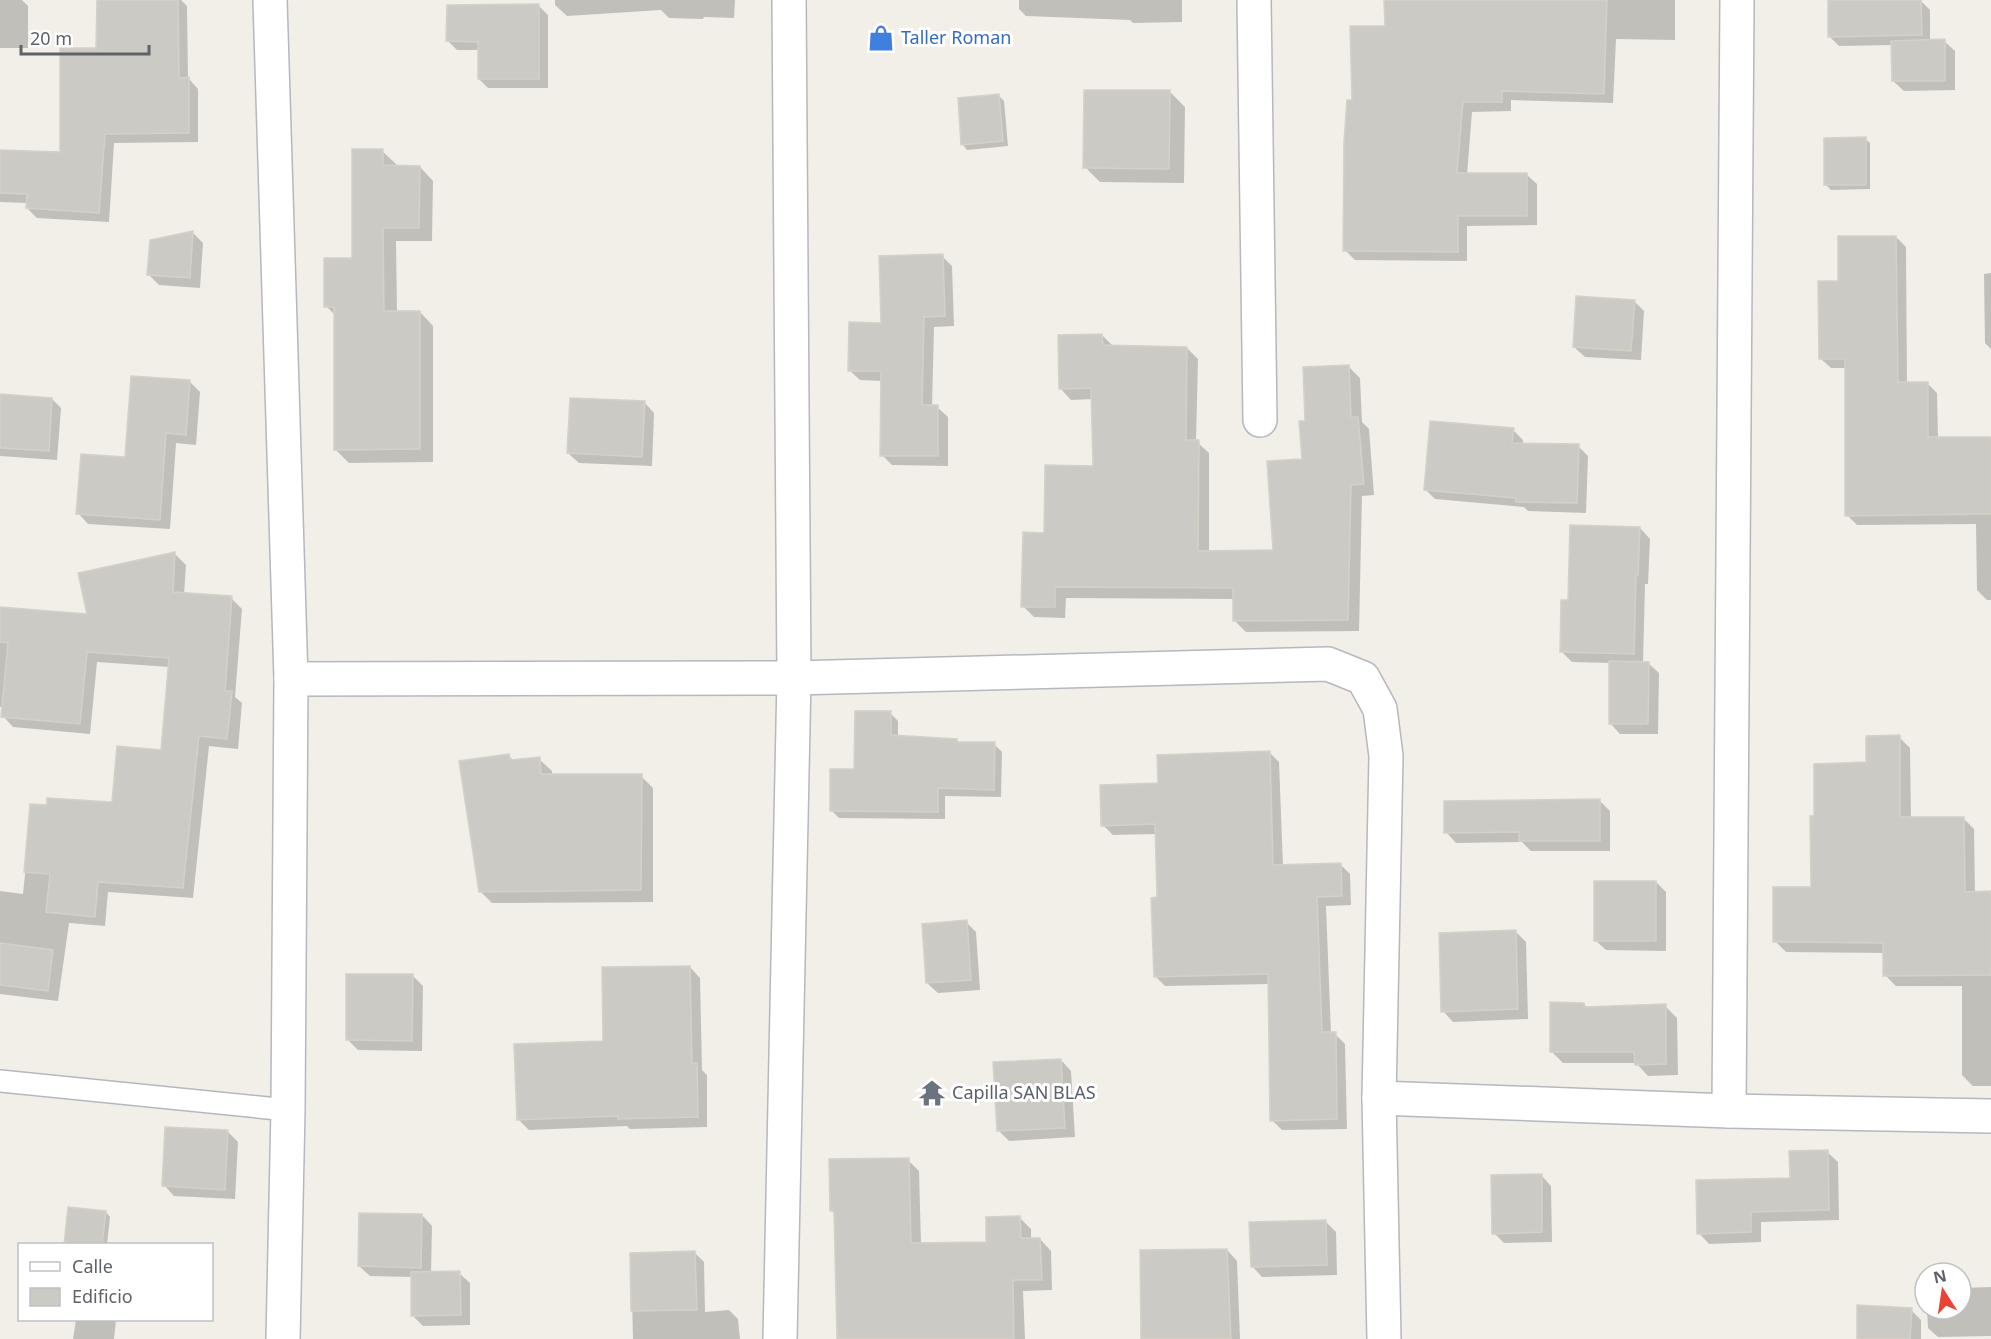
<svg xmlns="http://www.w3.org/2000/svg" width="1991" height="1339" font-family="'Noto Sans',sans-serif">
<rect width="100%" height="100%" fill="#f1efe8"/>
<g fill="#0003">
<path d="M0 0H22L28 6V48H0Z"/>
<path d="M98 0H181L187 6 188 78 198 89V142L114 143 109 222 37 218 27 208 28 203 0 202V151L61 154 98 49Z"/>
<path d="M555 0H735L734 18 704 17 703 19 669 18 661 10 567 16 555 5Z"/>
<path d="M1019 0H1182V22L1133 23 1130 20 1026 16 1019 9Z"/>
<path d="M1386 0H1675V40L1616 39 1613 103 1511 100V111L1472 112 1467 175H1527L1537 184V225L1467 226V261L1355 260 1345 250 1353 102 1386 27Z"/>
<path d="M1830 0 1921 1 1930 10V41H1944L1955 51V90L1904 91 1893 81 1892 45 1839 46 1830 37Z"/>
<path d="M539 6 548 15V88H488L479 79V50H457L447 40Z"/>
<path d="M1170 92 1185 107 1184 183 1100 182 1085 167Z"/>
<path d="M999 96 1004 101 1008 146 967 150 963 145Z"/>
<path d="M1865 139 1870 143V189L1831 190 1826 185Z"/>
<path d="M382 151 396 164V167H420L433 181 432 241H396L397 312H420L433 326V462L349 463 335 449V315L326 306 353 260Z"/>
<path d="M193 233 203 243 200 288 159 285 149 275Z"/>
<path d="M1896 237 1906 247 1907 383H1927L1937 393 1938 439 1991 438V600H1987L1977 590 1976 524 1857 525 1847 515V368H1831L1820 358 1839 282Z"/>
<path d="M942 256 952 266 954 326 934 327 932 407H937L948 417V466L892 465 882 455V381L860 380 849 370 882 324Z"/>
<path d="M1991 273V349L1985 343 1984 274Z"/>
<path d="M1634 301 1644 311 1641 360 1585 357 1574 347Z"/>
<path d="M1102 335 1114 347 1187 348 1198 359 1196 441 1209 453V553L1275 552 1304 460 1306 422 1349 367 1360 378 1362 422 1369 429 1374 495 1362 496 1359 631 1246 632 1235 621V599L1066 598 1065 618 1034 617 1023 606 1045 534 1095 467 1093 399 1071 400 1060 388Z"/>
<path d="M190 382 200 392 196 445 176 443 170 529 88 524 78 513 127 458Z"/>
<path d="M0 395 52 399 61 408 57 460 0 456Z"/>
<path d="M644 402 654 413 652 466 579 463 568 453Z"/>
<path d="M1513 430 1523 440V445L1578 446 1588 456 1586 513 1528 511 1524 507 1435 499 1425 489Z"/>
<path d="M1640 528 1650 539 1648 584H1645L1643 663H1648L1659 673 1658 734H1620L1610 723V663L1572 662 1561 651 1569 601Z"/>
<path d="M175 554 186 565 184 595 231 598 242 609 235 697 242 703 238 749 209 746 193 898 108 892 105 926 69 923 58 1001 0 994V891L23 894 32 805 113 803 163 752 170 667 97 662 90 734 13 727 3 716V707H0V609L89 615 80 574Z"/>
<path d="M890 713 898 721V737L957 740 960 744H994L1002 752 1001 797 945 796V819L839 818 831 810Z"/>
<path d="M1899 737 1910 748 1911 819 1963 818 1974 829 1975 893H1991V1086H1973L1962 1075V986H1896L1885 975V953L1786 952 1775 941 1812 888 1816 818 1867 764Z"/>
<path d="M1269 752 1279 762 1283 866 1340 864 1350 874 1351 905 1326 906 1331 1034H1335L1345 1044 1347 1129 1282 1130 1272 1120 1269 984 1165 986 1155 976 1159 899 1157 834 1113 835 1103 825 1160 785Z"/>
<path d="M508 755 514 761 539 759 552 771V776H641L653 788V902L492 903 480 891Z"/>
<path d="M1600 801 1610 811V851H1531L1522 842 1456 843 1446 832Z"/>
<path d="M1656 882 1666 892V951L1606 950 1595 940Z"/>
<path d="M966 922 976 932 980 990 938 993 927 983Z"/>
<path d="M1515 931 1526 942 1528 1019 1453 1022 1443 1011Z"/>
<path d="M690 967 700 978 702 1070 707 1075V1127L630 1129 627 1126 529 1130 519 1120Z"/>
<path d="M412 975 423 986 422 1051 358 1050 348 1040Z"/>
<path d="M1584 1004 1588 1009 1665 1006 1677 1018 1678 1075 1648 1076 1636 1063H1563L1551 1051Z"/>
<path d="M1061 1060 1071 1071 1075 1137 1009 1141 999 1131Z"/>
<path d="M228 1132 238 1142 235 1199 174 1196 164 1185Z"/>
<path d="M1827 1152 1838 1162 1839 1220 1761 1222V1242L1709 1244 1699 1233 1791 1180Z"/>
<path d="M908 1160 919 1171 921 1244 988 1243 1020 1218 1031 1229V1240L1040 1239 1051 1251 1052 1290 1023 1291 1025 1339H839L836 1215 831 1210Z"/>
<path d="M1541 1175 1551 1186 1552 1242 1504 1243 1494 1233Z"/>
<path d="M106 1212 110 1217 107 1244H65Z"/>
<path d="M422 1215 432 1226 431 1274 459 1273 470 1283V1325L423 1326 413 1316 412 1277 370 1276 359 1266Z"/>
<path d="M1326 1222 1336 1232 1337 1275 1262 1277 1252 1266Z"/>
<path d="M1227 1250 1237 1261 1240 1339H1143Z"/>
<path d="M695 1253 704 1262 705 1312 729 1310 738 1319 740 1339H633L631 1255Z"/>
<path d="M1991 1287V1336L1938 1337 1928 1328 1927 1309H1961V1288Z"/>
<path d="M1911 1310 1921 1320V1339H1858Z"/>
<path d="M76 1320H116L114 1339H73Z"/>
</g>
<g fill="#cccac5" stroke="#d6d1c6" stroke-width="1.5">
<path d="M97 0H178L179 78 189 77V133L105 134 99 213 26 208 27 194 0 193V150L60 152V48H96Z"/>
<path d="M1384 0H1607L1604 94 1502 91V102H1463L1457 173H1527V216H1458V252L1343 251 1344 142 1347 100H1352L1350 26H1385Z"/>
<path d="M1828 0H1921L1922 35 1828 37Z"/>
<path d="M539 4V79H478V42L446 41 447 5Z"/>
<path d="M1945 39V81H1892L1891 41Z"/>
<path d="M1084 90H1170L1169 169 1083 168Z"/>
<path d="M999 94 1003 141 961 145 958 98Z"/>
<path d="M1866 137V185H1824V138Z"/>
<path d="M352 149H383V165L420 166 419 228H383L384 311H420V449L334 450V307H324V258H352Z"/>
<path d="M193 231 190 278 147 275 150 240Z"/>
<path d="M1838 236H1896L1898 382H1928V437H1991V514L1845 516V359H1819L1818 281H1838Z"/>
<path d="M943 254 945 316 924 317 922 405H938V456H880L881 371H848L849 322 881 323 879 256Z"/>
<path d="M1576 296 1635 300 1631 351 1573 347Z"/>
<path d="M1102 334 1103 345 1187 347 1186 440H1199L1198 551 1273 550 1267 461 1302 459 1299 421H1305L1303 367 1349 365 1351 417H1358L1364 484 1351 485 1348 620 1233 621V588L1055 587V607H1021L1023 532 1044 533 1045 465 1093 466 1091 388 1059 389 1058 335Z"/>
<path d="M131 376 190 380 186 435 166 433 160 520 76 514 81 454 125 457Z"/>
<path d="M0 394 52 398 49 451 0 448Z"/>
<path d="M570 398 645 401 642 457 567 453Z"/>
<path d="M1430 421 1514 428 1512 443 1579 444 1577 503 1516 502V498L1424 490Z"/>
<path d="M1570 525 1640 527 1638 575H1636L1634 654 1560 652 1561 600H1568Z"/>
<path d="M175 552 173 592 232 596 225 691H232L227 739 199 736 183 888 98 882 95 917 46 912 50 874 24 872 30 804 47 805V798L112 802 117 746 161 750 169 658 87 652 80 724 1 717 8 643 0 642V607L87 614 78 573Z"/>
<path d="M1609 661 1649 662 1648 724H1609Z"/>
<path d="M855 711H891V735L957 739V742H995L994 790 938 788V812L830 811V769H854Z"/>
<path d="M1900 735V817H1964L1965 892 1991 891V975L1883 976V943L1773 942V887H1811L1810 816H1814V764L1866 762V736Z"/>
<path d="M1270 751 1273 865 1341 863 1342 896 1317 897 1322 1032H1336L1337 1119 1270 1121 1268 974 1154 977 1151 898 1157 897 1155 824 1101 826 1100 785 1158 783 1157 755Z"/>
<path d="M509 754 510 760 540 757 541 774H642L641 890 479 892 459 761Z"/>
<path d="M1600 799V841H1519V832L1444 833V801Z"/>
<rect x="1594" y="881" width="62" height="60"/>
<path d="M967 920 971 980 926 983 922 924Z"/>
<path d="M1516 930 1518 1009 1441 1012 1439 933Z"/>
<path d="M0 943 53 950 48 991 0 985Z"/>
<path d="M690 966 692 1063H697L698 1117 618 1119V1116L517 1120 514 1044 603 1041 602 967Z"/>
<path d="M346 974H413L412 1041 346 1040Z"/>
<path d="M1550 1002 1584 1003V1007L1666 1004V1064L1635 1065 1634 1052H1550Z"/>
<path d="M1061 1059 1065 1128 997 1131 993 1062Z"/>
<path d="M165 1127 228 1130 225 1190 162 1186Z"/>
<path d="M1828 1150 1829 1210 1751 1212V1232L1697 1234 1696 1180 1790 1178 1789 1151Z"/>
<path d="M909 1158 911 1243 986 1242V1217L1020 1216 1021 1238H1040L1042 1280H1013L1014 1339H837L834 1211H830L829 1159Z"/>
<path d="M1542 1174V1232L1492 1234 1491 1175Z"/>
<path d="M68 1207 106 1211 102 1245H64Z"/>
<path d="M359 1213 422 1214 421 1268 358 1266Z"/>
<path d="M1326 1220 1327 1265 1251 1267 1249 1222Z"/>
<path d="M1227 1249 1231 1339H1141L1140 1250Z"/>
<path d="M695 1251 697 1310 631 1311 630 1253Z"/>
<path d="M460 1271 461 1315 411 1316V1272Z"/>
<path d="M1857 1305 1912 1308 1910 1339H1857Z"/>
</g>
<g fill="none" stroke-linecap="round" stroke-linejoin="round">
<g stroke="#b5b8bc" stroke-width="24">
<path id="service" d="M0 1081 288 1110"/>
</g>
<g stroke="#b5b8bc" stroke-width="36">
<g id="minor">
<path d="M270 0 291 679 288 1110 283 1339"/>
<path d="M1254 0 1260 420"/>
<path d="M291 679 794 678 1328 664 1363 678 1380 709 1386 756 1379 1098 1384 1339"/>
<path d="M1379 1098 1729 1111 1991 1116"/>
<path d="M1729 1111 1737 0"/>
<path d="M780 1339 794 678 789 0"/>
</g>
</g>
<use href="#service" stroke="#fff" stroke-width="21"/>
<use href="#minor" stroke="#fff" stroke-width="33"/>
</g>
<defs>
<g id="shop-bare" transform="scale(2.07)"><path d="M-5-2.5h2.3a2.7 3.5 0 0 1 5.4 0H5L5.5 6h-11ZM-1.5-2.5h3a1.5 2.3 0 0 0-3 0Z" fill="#3f7fe0" stroke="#fff" stroke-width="2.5" paint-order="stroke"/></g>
<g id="temple-bare" transform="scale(2.07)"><path d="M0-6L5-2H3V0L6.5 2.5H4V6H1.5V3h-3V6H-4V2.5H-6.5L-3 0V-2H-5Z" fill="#6b7280" stroke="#fff" stroke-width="2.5" paint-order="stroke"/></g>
</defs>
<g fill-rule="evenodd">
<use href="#shop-bare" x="881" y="38"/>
<use href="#temple-bare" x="932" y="1093"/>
</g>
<g text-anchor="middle" stroke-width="6" stroke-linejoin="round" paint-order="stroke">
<g font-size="18" fill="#366cbe" stroke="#fff" text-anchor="start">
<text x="901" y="44">Taller Roman</text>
</g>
<g font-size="18" fill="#5b616d" stroke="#fff" text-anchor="start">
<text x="952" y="1099">Capilla SAN BLAS</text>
</g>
</g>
<rect x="18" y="1243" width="195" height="78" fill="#ffffff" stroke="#bfc1c3" stroke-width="1.5"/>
<rect x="30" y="1262" width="30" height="9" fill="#ffffff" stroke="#bfc1c3" stroke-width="1.5"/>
<text x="72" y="1273" font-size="18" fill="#5f6368">Calle</text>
<rect x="30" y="1288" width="30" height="18" fill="#cccac5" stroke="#bfc1c3" stroke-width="1.5"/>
<text x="72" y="1303" font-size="18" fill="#5f6368">Edificio</text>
<g transform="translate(1943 1291) rotate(348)"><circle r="28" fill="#ffffff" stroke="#bfc1c3" stroke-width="1.5"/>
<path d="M0-4.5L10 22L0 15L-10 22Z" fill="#ea4335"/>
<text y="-9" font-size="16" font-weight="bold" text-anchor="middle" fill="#5f6368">N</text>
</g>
<path d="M21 45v9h128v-9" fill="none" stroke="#5f6368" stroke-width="3"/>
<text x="30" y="45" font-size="18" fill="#5f6368" stroke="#ffffff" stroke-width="4.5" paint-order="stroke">20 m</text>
</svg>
